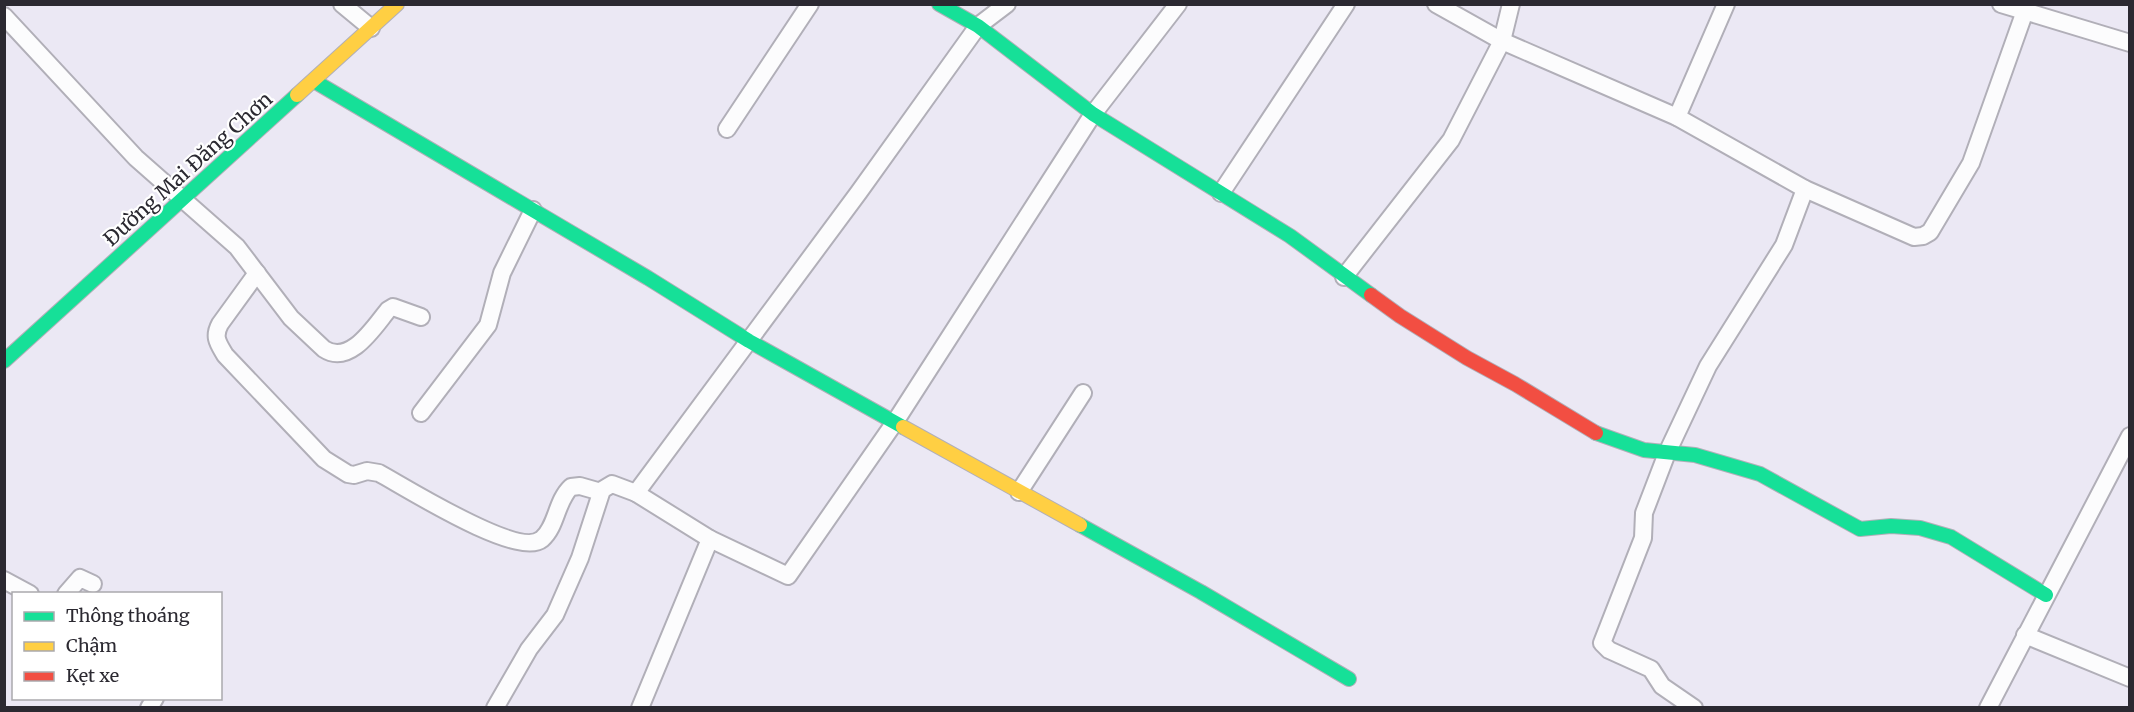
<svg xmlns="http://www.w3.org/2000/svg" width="2134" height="712" font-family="Merriweather,serif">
<rect width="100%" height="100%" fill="#ebe8f4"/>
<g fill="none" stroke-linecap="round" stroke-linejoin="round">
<g stroke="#b1afb8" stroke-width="20">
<g id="street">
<path d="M342 4 371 28"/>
<path d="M1436 4 1502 41 1677 117 1805 189 1914 237 1923 236 1930 232 1971 163 2025 11"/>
<path d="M2001 4 2130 43"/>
<path d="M4 16 136 158 237 247 291 318 324 349C350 366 374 327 388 310L393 307 421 317"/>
<path d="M1677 117 1726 4"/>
<path d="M727 129 810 4"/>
<path d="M1221 193 1346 4"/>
<path d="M257 273 220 324C213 337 218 343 225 355L324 459 348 474 354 475 367 471 379 473C405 487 518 559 542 539 557 526 556 501 571 487L580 486 601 492"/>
<path d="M1344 277 1451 140 1502 41 1511 4"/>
<path d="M421 413 488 325 502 273 533 210"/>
<path d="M1019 492 1083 393"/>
<path d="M636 493 859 192 978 26 1007 4"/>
<path d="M4 580 30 594"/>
<path d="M66 594 80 578 93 584"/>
<path d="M2025 635 2130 678"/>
<path d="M149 708 155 698"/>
<path d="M495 708 529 649 555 615 580 558 602 490 612 484 636 493 710 539 788 576 895 422 1093 114 1178 4"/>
<path d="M640 708 710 539"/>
<path d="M1694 708 1662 686 1651 669 1609 650 1602 643 1643 538 1644 513 1667 453 1708 366 1784 245 1805 189"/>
<path d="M1988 708 2130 436"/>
</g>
</g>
<g stroke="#b1afb8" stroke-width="16">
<g id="fast">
<path d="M939 4 978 26 1093 114 1290 236 1371 295"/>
<path d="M314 81 648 278 749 341 903 427"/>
<path d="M4 361 297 95"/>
<path d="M1596 433 1644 450 1695 455 1760 474 1860 529 1891 526 1920 528 1951 537 2046 595"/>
<path d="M1080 525 1201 592 1349 679"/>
</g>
</g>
<g stroke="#b1afb8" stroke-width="16">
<g id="slow">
<path d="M297 95 397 4"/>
<path d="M903 427 1080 525"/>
</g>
</g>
<g stroke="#b1afb8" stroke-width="16">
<path id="jam" d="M1371 295 1400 316 1467 358 1515 384 1596 433"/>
</g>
<use href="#street" stroke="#fcfcfd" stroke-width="16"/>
<use href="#fast" stroke="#16e098" stroke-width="14"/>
<use href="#slow" stroke="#ffcf43" stroke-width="14"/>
<use href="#jam" stroke="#f24e42" stroke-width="14"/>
</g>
<g text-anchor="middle" stroke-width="4.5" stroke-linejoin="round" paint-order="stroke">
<g font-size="20" fill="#2b2931" stroke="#fff">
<text transform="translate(188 169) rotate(-42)" y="7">Đường Mai Đăng Chơn</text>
</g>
</g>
<rect width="2134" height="712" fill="none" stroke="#2b2931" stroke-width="12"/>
<rect x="12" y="592" width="210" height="108" fill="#ffffff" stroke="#aaa9ad" stroke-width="1.5"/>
<rect x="24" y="612" width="30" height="9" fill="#16e098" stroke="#aaa9ad" stroke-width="1.5"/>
<text x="66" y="622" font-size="18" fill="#2b2931">Thông thoáng</text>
<rect x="24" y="642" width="30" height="9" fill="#ffcf43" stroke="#aaa9ad" stroke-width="1.5"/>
<text x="66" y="652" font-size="18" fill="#2b2931">Chậm</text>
<rect x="24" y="672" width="30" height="9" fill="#f24e42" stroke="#aaa9ad" stroke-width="1.5"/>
<text x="66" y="682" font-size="18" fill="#2b2931">Kẹt xe</text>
</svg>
